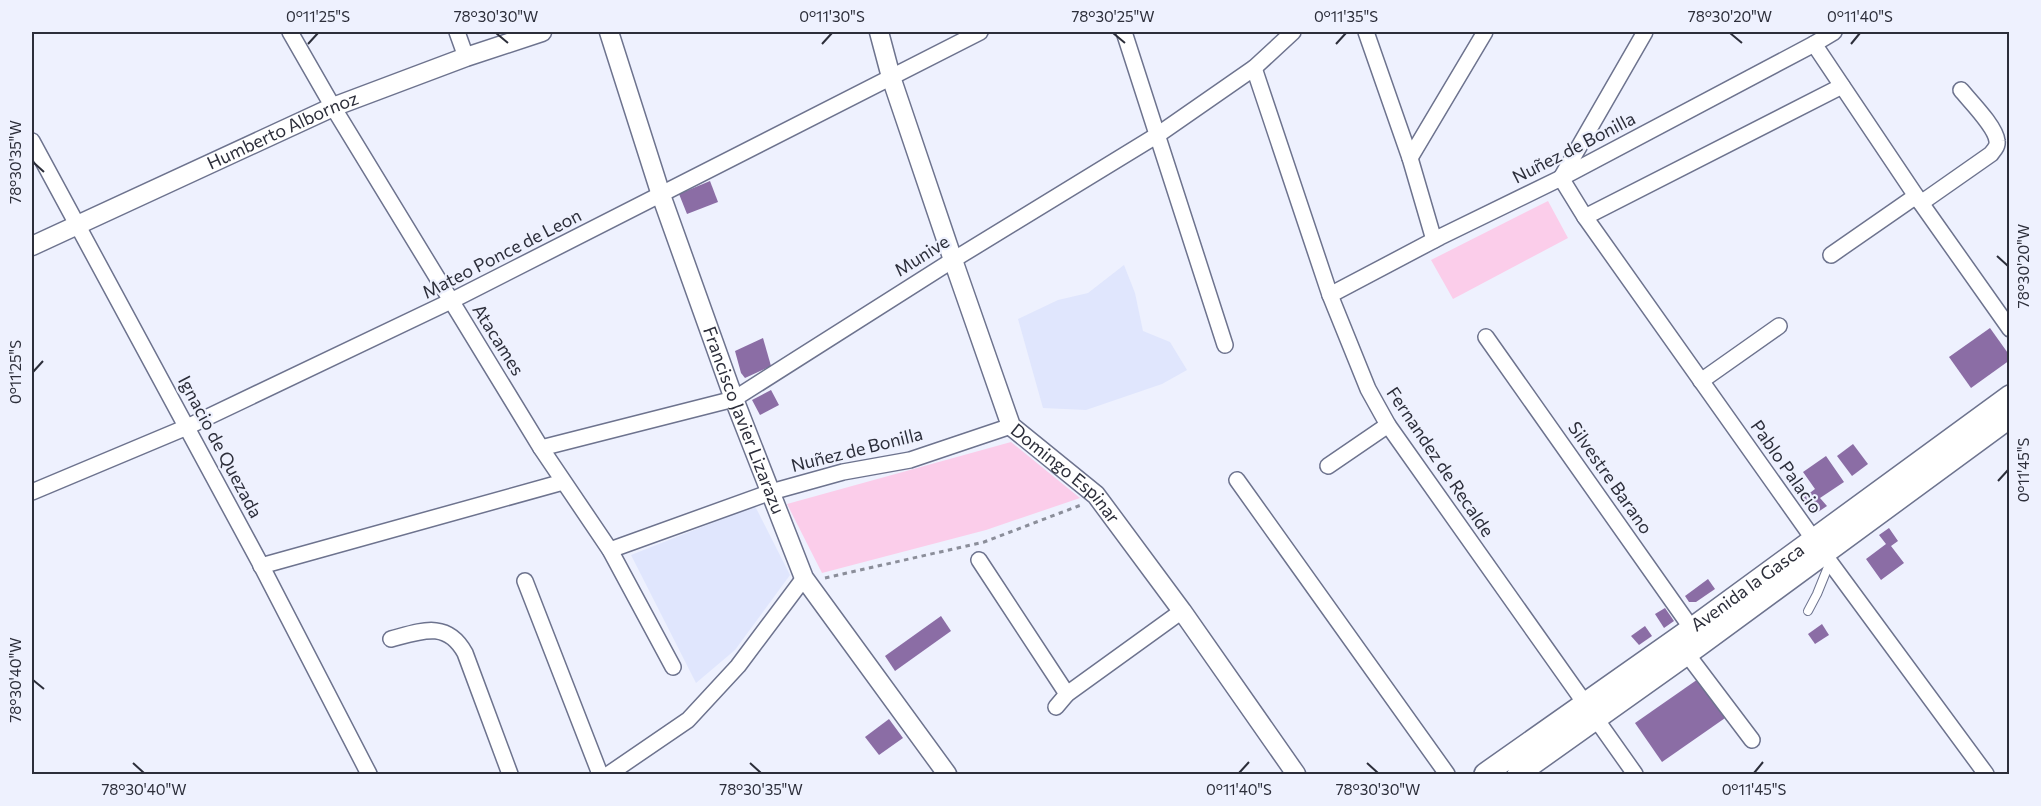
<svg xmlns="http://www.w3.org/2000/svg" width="2041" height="806" font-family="Commissioner,sans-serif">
<rect width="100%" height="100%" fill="#eef1fe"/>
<g fill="#e0e6fd">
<path d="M1124 265 1135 293 1143 331 1170 342 1187 370 1162 384 1086 410 1043 408 1018 319 1058 300 1088 293Z"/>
<path d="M755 506 790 575 735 650 696 683 631 555Z"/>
</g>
<g fill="#fbcdea">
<path d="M1548 201 1568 238 1453 299 1431 260Z"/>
<path d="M1011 442 1080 498 986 530 822 573 787 504Z"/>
</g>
<g fill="#8b6da5">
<path d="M710 181 718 202 687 214 679 194Z"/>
<path d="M1990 328 2010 356V360L1971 388 1949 357Z"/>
<path d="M763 338 771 366 745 378 741 373 735 351Z"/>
<path d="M771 390 779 405 760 415 752 400Z"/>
<path d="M1853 444 1868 464 1852 476 1837 456Z"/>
<path d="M1826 456 1844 482 1820 498 1827 506 1818 512 1812 511 1803 498 1815 489 1803 472Z"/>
<path d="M1889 528 1898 541 1891 546 1904 563 1881 580 1866 559 1886 544 1879 535Z"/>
<path d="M1708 579 1715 589 1696 602H1689L1685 596Z"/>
<path d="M1665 608 1674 621 1664 628 1655 614Z"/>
<path d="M941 616 951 631 895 671 885 656Z"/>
<path d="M1822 624 1829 635 1815 644 1808 634Z"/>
<path d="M1645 626 1652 636 1639 645 1631 636Z"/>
<path d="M1701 677 1728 716 1662 762 1635 723Z"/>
<path d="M889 719 903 738 879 755 865 737Z"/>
</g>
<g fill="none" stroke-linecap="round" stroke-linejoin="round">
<g stroke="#6d738e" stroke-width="10">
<path id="service" d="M1808 611 1817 594 1830 562"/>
</g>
<g stroke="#6d738e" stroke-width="18">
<g id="minor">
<path d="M290 32 333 107 541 448 610 550 673 667"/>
<path d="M457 32 466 57"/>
<path d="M1124 32 1225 345"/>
<path d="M1366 32 1410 158 1434 240"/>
<path d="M1814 44 1916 196 2010 329"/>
<path d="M1254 68 1330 295 1368 389 1388 425 1635 774"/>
<path d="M32 141 261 565 369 774"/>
<path d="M1410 158 1485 32"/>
<path d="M1561 178 1585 217 1824 554 1986 774"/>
<path d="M1561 178 1645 32"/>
<path d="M1921 203 1991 154C1994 150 1998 146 1997 141 1996 127 1970 101 1961 90"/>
<path d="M1585 217 1842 86"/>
<path d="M1831 255 1916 196"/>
<path d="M1330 295 1440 237 1561 178 1814 44 1834 32"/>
<path d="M1486 337 1697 636"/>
<path d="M1701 381 1779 326"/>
<path d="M541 448 734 399 953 260 1159 134 1254 68 1293 32"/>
<path d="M1328 466 1388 425"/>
<path d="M1237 480 1447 774"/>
<path d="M32 492 187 427 451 301 980 32"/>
<path d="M610 550 771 492 843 472 910 460 1011 426"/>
<path d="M979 560 1067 694"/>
<path d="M261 566 563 482"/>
<path d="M525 581 600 774"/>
<path d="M391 639C421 631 447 620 465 653L510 774"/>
<path d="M1687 654 1752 740"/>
<path d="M1056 707 1067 694 1182 611"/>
<path d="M609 774 688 720 738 666 804 578"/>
</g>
</g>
<g stroke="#6d738e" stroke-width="21">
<g id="tertiary">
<path id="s1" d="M609 32 661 195 734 399 804 578 947 774"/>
<path id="s2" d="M879 32 891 77 953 260 1011 426 1096 495 1182 611 1296 774"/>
<path id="s3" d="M32 246 333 107 466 57 542 32"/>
</g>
</g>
<g stroke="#6d738e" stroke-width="24">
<g id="secondary">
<path id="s4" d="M1485 774 1698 624 2010 396"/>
<path d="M1518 774 1698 646 2010 417"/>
</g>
</g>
<path stroke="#8b8e9a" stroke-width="3" stroke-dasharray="4.5 4.5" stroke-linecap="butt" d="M825 578 984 542 1081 505"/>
<use href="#service" stroke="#fff" stroke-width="8"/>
<use href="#minor" stroke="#fff" stroke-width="15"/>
<use href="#tertiary" stroke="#fff" stroke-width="18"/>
<use href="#secondary" stroke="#fff" stroke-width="21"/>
</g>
<path fill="none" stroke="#2c2e3a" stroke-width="2" d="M496 33 508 43M1113 33 1125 43M1730 33 1742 43M308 44 318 33M822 44 832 33M1336 44 1346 33M1851 44 1860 33M33 162 44 172M1997 256 2008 266M33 372 43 361M1998 481 2008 470M33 680 44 689M133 763 144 773M750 763 761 773M1367 763 1378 773M1239 773 1249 762M1754 773 1763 762"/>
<g text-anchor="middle" stroke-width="4.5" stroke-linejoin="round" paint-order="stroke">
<g font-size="18" fill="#2c2e3a" stroke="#eef1fe">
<text dy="6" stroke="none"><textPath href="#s3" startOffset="276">Humberto Albornoz</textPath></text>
<text transform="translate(1574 148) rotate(-27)" y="6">Nuñez de Bonilla</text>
<text transform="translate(502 254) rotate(-27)" y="6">Mateo Ponce de Leon</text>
<text transform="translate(922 256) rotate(-32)" y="6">Munive</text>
<text transform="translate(498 340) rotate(58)" y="6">Atacames</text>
<text dy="6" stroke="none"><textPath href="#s1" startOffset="411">Francisco Javier Lizarazu</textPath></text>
<text transform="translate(220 447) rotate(62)" y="6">Ignacio de Quezada</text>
<text transform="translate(857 450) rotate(-14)" y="6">Nuñez de Bonilla</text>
<text transform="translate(1440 462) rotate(56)" y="6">Fernandez de Recalde</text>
<text transform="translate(1786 467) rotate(55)" y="6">Pablo Palacio</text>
<text dy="6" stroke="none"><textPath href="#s2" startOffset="488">Domingo Espinar</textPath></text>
<text transform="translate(1610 478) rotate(55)" y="6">Silvestre Barano</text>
<text dy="6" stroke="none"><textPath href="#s4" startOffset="322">Avenida la Gasca</textPath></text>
</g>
</g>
<rect width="2041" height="806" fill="none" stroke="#eef1fe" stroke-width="66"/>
<rect x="33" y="33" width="1975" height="740" fill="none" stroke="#2c2e3a" stroke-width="2"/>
<g font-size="15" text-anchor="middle" fill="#2c2e3a">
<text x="318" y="22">0°11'25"S</text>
<text x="496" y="22">78°30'30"W</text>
<text x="832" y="22">0°11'30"S</text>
<text x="1113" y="22">78°30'25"W</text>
<text x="1346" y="22">0°11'35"S</text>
<text x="1730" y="22">78°30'20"W</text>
<text x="1860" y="22">0°11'40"S</text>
<text transform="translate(16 162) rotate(-90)" y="5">78°30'35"W</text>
<text transform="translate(2024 266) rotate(-90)" y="5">78°30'20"W</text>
<text transform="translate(16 372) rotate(-90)" y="5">0°11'25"S</text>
<text transform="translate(2024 470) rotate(-90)" y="5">0°11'45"S</text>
<text transform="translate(16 680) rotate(-90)" y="5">78°30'40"W</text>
<text x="144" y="795">78°30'40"W</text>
<text x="761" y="795">78°30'35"W</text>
<text x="1239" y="795">0°11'40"S</text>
<text x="1378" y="795">78°30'30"W</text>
<text x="1754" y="795">0°11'45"S</text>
</g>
</svg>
